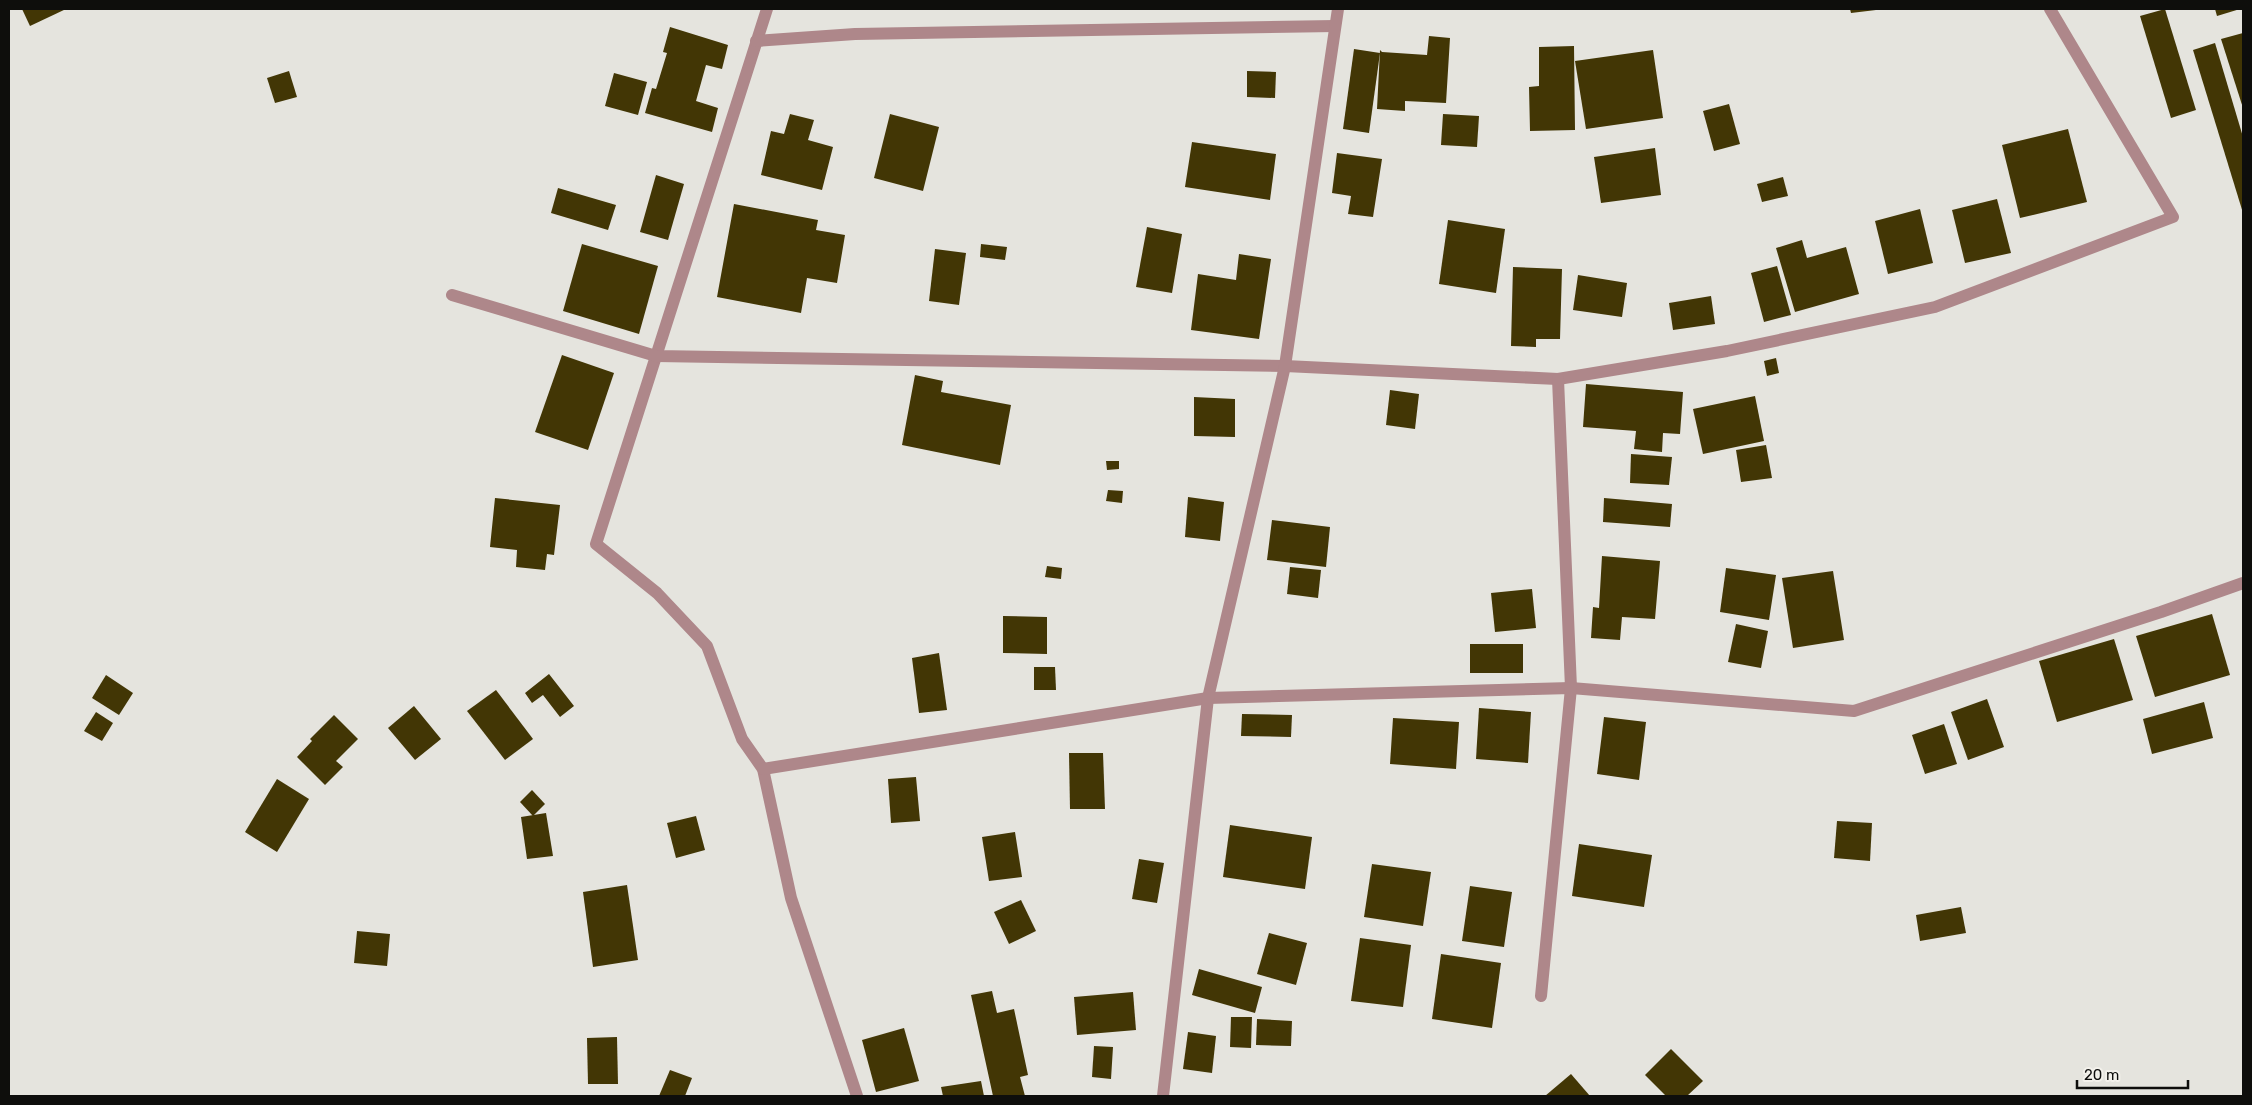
<svg xmlns="http://www.w3.org/2000/svg" width="2252" height="1105" font-family="Rubik,sans-serif">
<rect width="100%" height="100%" fill="#e5e4de"/>
<g fill="#423605">
<path d="M22 9H66L30 26Z"/>
<path d="M1850 9H1876V10L1851 13Z"/>
<path d="M2165 9 2196 110 2171 118 2140 16Z"/>
<path d="M2215 9H2240L2217 16Z"/>
<path d="M670 27 728 45 722 69 706 65 696 101 718 108 712 132 645 113 652 88 656 89 667 53 663 52Z"/>
<path d="M2243 33V108L2221 39Z"/>
<path d="M1429 36 1450 38 1446 103 1405 101V111L1377 109 1380 50 1382 52 1427 55Z"/>
<path d="M2215 43 2243 137V213L2193 50Z"/>
<path d="M1574 46 1575 130 1530 131 1529 87 1539 86V47Z"/>
<path d="M1354 49 1380 53 1369 133 1343 129Z"/>
<path d="M1653 50 1663 118 1586 129 1575 61Z"/>
<path d="M289 71 297 97 275 103 267 78Z"/>
<path d="M1247 71 1276 72 1275 98 1247 97Z"/>
<path d="M614 73 647 82 638 115 605 106Z"/>
<path d="M1729 104 1740 144 1714 151 1703 111Z"/>
<path d="M790 114 814 120 808 140 833 147 822 190 761 175 771 131 784 134Z"/>
<path d="M890 114 939 127 923 191 874 178Z"/>
<path d="M1443 114 1479 116 1477 147 1441 145Z"/>
<path d="M2068 129 2087 202 2020 218 2002 145Z"/>
<path d="M1192 142 1276 154 1270 200 1185 187Z"/>
<path d="M1655 148 1661 195 1601 203 1594 157Z"/>
<path d="M1337 153 1382 159 1373 217 1348 214 1351 196 1332 193Z"/>
<path d="M656 175 684 184 668 240 640 232Z"/>
<path d="M1783 177 1788 196 1762 202 1757 184Z"/>
<path d="M558 188 616 205 608 230 551 213Z"/>
<path d="M1997 199 2011 253 1965 263 1952 210Z"/>
<path d="M734 204 818 220 816 230 845 235 837 283 807 278 801 313 717 297Z"/>
<path d="M1920 209 1933 263 1888 274 1875 221Z"/>
<path d="M1448 220 1505 229 1496 293 1439 284Z"/>
<path d="M1147 227 1182 234 1172 293 1136 287Z"/>
<path d="M1802 240 1807 258 1846 247 1859 294 1795 312 1776 248Z"/>
<path d="M582 244 658 266 639 334 563 311Z"/>
<path d="M981 244 1007 247 1005 260 980 257Z"/>
<path d="M935 249 966 253 959 305 929 301Z"/>
<path d="M1239 254 1271 259 1259 339 1191 330 1198 274 1236 280Z"/>
<path d="M1777 266 1791 315 1764 322 1751 273Z"/>
<path d="M1513 267 1562 269 1560 339H1536V347L1511 346Z"/>
<path d="M1578 275 1627 283 1622 317 1573 310Z"/>
<path d="M1711 296 1715 324 1673 330 1669 303Z"/>
<path d="M562 355 614 373 588 450 535 432Z"/>
<path d="M1776 358 1779 373 1767 376 1764 361Z"/>
<path d="M915 375 943 381 941 392 1011 405 1000 465 902 445Z"/>
<path d="M1586 384 1683 392 1680 434 1663 433 1662 452 1634 449 1636 431 1583 427Z"/>
<path d="M1390 390 1419 394 1415 429 1386 425Z"/>
<path d="M1755 396 1764 441 1703 454 1693 409Z"/>
<path d="M1194 397 1235 399V437L1194 436Z"/>
<path d="M1766 445 1772 478 1741 482 1736 450Z"/>
<path d="M1631 454 1672 457 1669 485 1630 483Z"/>
<path d="M1106 461H1119V469L1107 470Z"/>
<path d="M1108 490 1123 491 1122 503 1106 501Z"/>
<path d="M1188 497 1224 502 1220 541 1185 537Z"/>
<path d="M495 498 560 505 554 555 547 554 545 570 516 567 517 550 490 547Z"/>
<path d="M1604 498 1672 504 1670 527 1603 522Z"/>
<path d="M1272 520 1330 527 1326 567 1267 560Z"/>
<path d="M1602 556 1660 561 1655 619 1622 617 1620 640 1591 638 1593 607 1599 608Z"/>
<path d="M1047 566 1062 568 1061 579 1045 577Z"/>
<path d="M1290 567 1321 570 1318 598 1287 594Z"/>
<path d="M1726 568 1776 575 1769 620 1720 612Z"/>
<path d="M1833 571 1844 640 1793 648 1782 578Z"/>
<path d="M1532 589 1536 628 1495 632 1491 593Z"/>
<path d="M2212 614 2230 675 2155 697 2136 636Z"/>
<path d="M1003 616 1047 617V654L1003 653Z"/>
<path d="M1736 624 1768 631 1761 668 1728 662Z"/>
<path d="M2114 639 2133 700 2057 722 2039 661Z"/>
<rect x="1470" y="644" width="53" height="29"/>
<path d="M939 653 947 710 919 713 912 658Z"/>
<path d="M1034 667H1055L1056 690H1034Z"/>
<path d="M549 674 574 706 560 717 543 695 532 703 525 693Z"/>
<path d="M106 675 133 693 119 715 92 698Z"/>
<path d="M496 690 533 739 505 760 467 711Z"/>
<path d="M1987 699 2004 747 1968 760 1951 712Z"/>
<path d="M2204 702 2213 738 2152 754 2143 719Z"/>
<path d="M414 706 441 739 415 760 388 728Z"/>
<path d="M1479 708 1531 712 1528 763 1476 759Z"/>
<path d="M96 712 113 723 102 741 84 731Z"/>
<path d="M1242 714 1292 715 1291 737 1241 736Z"/>
<path d="M334 715 358 739 336 761 343 767 325 785 297 757 312 741 310 739Z"/>
<path d="M1604 717 1646 722 1639 780 1597 774Z"/>
<path d="M1393 718 1459 722 1456 769 1390 764Z"/>
<path d="M1944 724 1957 764 1925 774 1912 735Z"/>
<path d="M1069 753H1103L1105 809H1070Z"/>
<path d="M916 777 920 821 891 823 888 779Z"/>
<path d="M277 779 309 799 277 852 245 832Z"/>
<path d="M532 790 545 804 533 816 520 802Z"/>
<path d="M546 813 553 856 527 859 521 817Z"/>
<path d="M696 816 705 850 676 858 667 823Z"/>
<path d="M1837 821 1872 823 1870 861 1834 858Z"/>
<path d="M1230 825 1312 837 1305 889 1223 877Z"/>
<path d="M1015 832 1022 877 989 881 982 837Z"/>
<path d="M1579 844 1652 855 1644 907 1572 896Z"/>
<path d="M1139 859 1164 863 1157 903 1132 899Z"/>
<path d="M1372 864 1431 872 1423 926 1364 917Z"/>
<path d="M627 885 638 960 593 967 583 892Z"/>
<path d="M1470 886 1512 892 1504 947 1462 941Z"/>
<path d="M1021 900 1036 931 1009 944 994 912Z"/>
<path d="M1961 907 1966 933 1920 941 1916 915Z"/>
<path d="M357 931 390 934 387 966 354 963Z"/>
<path d="M1269 933 1307 943 1296 985 1257 974Z"/>
<path d="M1360 938 1411 945 1403 1007 1351 1001Z"/>
<path d="M1441 954 1501 963 1492 1028 1432 1019Z"/>
<path d="M1199 969 1262 987 1255 1013 1192 995Z"/>
<path d="M992 991 997 1013 1014 1009 1028 1075 1020 1077 1025 1096H993L971 995Z"/>
<path d="M1133 992 1136 1030 1077 1035 1074 997Z"/>
<path d="M1231 1017H1252L1251 1048 1230 1047Z"/>
<path d="M1257 1019 1292 1021 1291 1046 1256 1045Z"/>
<path d="M904 1028 919 1081 876 1092 862 1040Z"/>
<path d="M1188 1032 1216 1036 1212 1073 1183 1069Z"/>
<path d="M617 1037 618 1084H588L587 1038Z"/>
<path d="M1094 1046 1113 1047 1111 1079 1092 1077Z"/>
<path d="M1671 1049 1703 1081 1687 1096H1666L1645 1075Z"/>
<path d="M670 1070 692 1078 685 1096H659Z"/>
<path d="M1571 1074 1590 1096H1545Z"/>
<path d="M981 1081 984 1096H943L941 1087Z"/>
</g>
<g fill="none" stroke-linecap="round" stroke-linejoin="round">
<g stroke="#ae878a" stroke-width="12">
<path d="M767 9 596 544 657 593 707 646 742 739 763 769 791 898 857 1096"/>
<path d="M756 41 855 34 1335 26"/>
<path d="M452 295 656 356 1285 366 1558 379 1727 351 1935 307 2173 217 2050 9"/>
<path d="M763 769 1208 698 1571 688 1854 711 2161 612 2243 583"/>
<path d="M1541 996 1571 688 1558 379"/>
<path d="M1163 1096 1208 698 1285 366 1338 9"/>
</g>
</g>
<rect width="2252" height="1105" fill="none" stroke="#0e0e0c" stroke-width="20"/>
<path d="M2077 1080v8h111v-8" fill="none" stroke="#0e0e0c" stroke-width="2.5"/>
<text x="2084" y="1080" font-size="15" fill="#0e0e0c" stroke="#f3f1eb" stroke-width="4" paint-order="stroke">20 m</text>
</svg>
